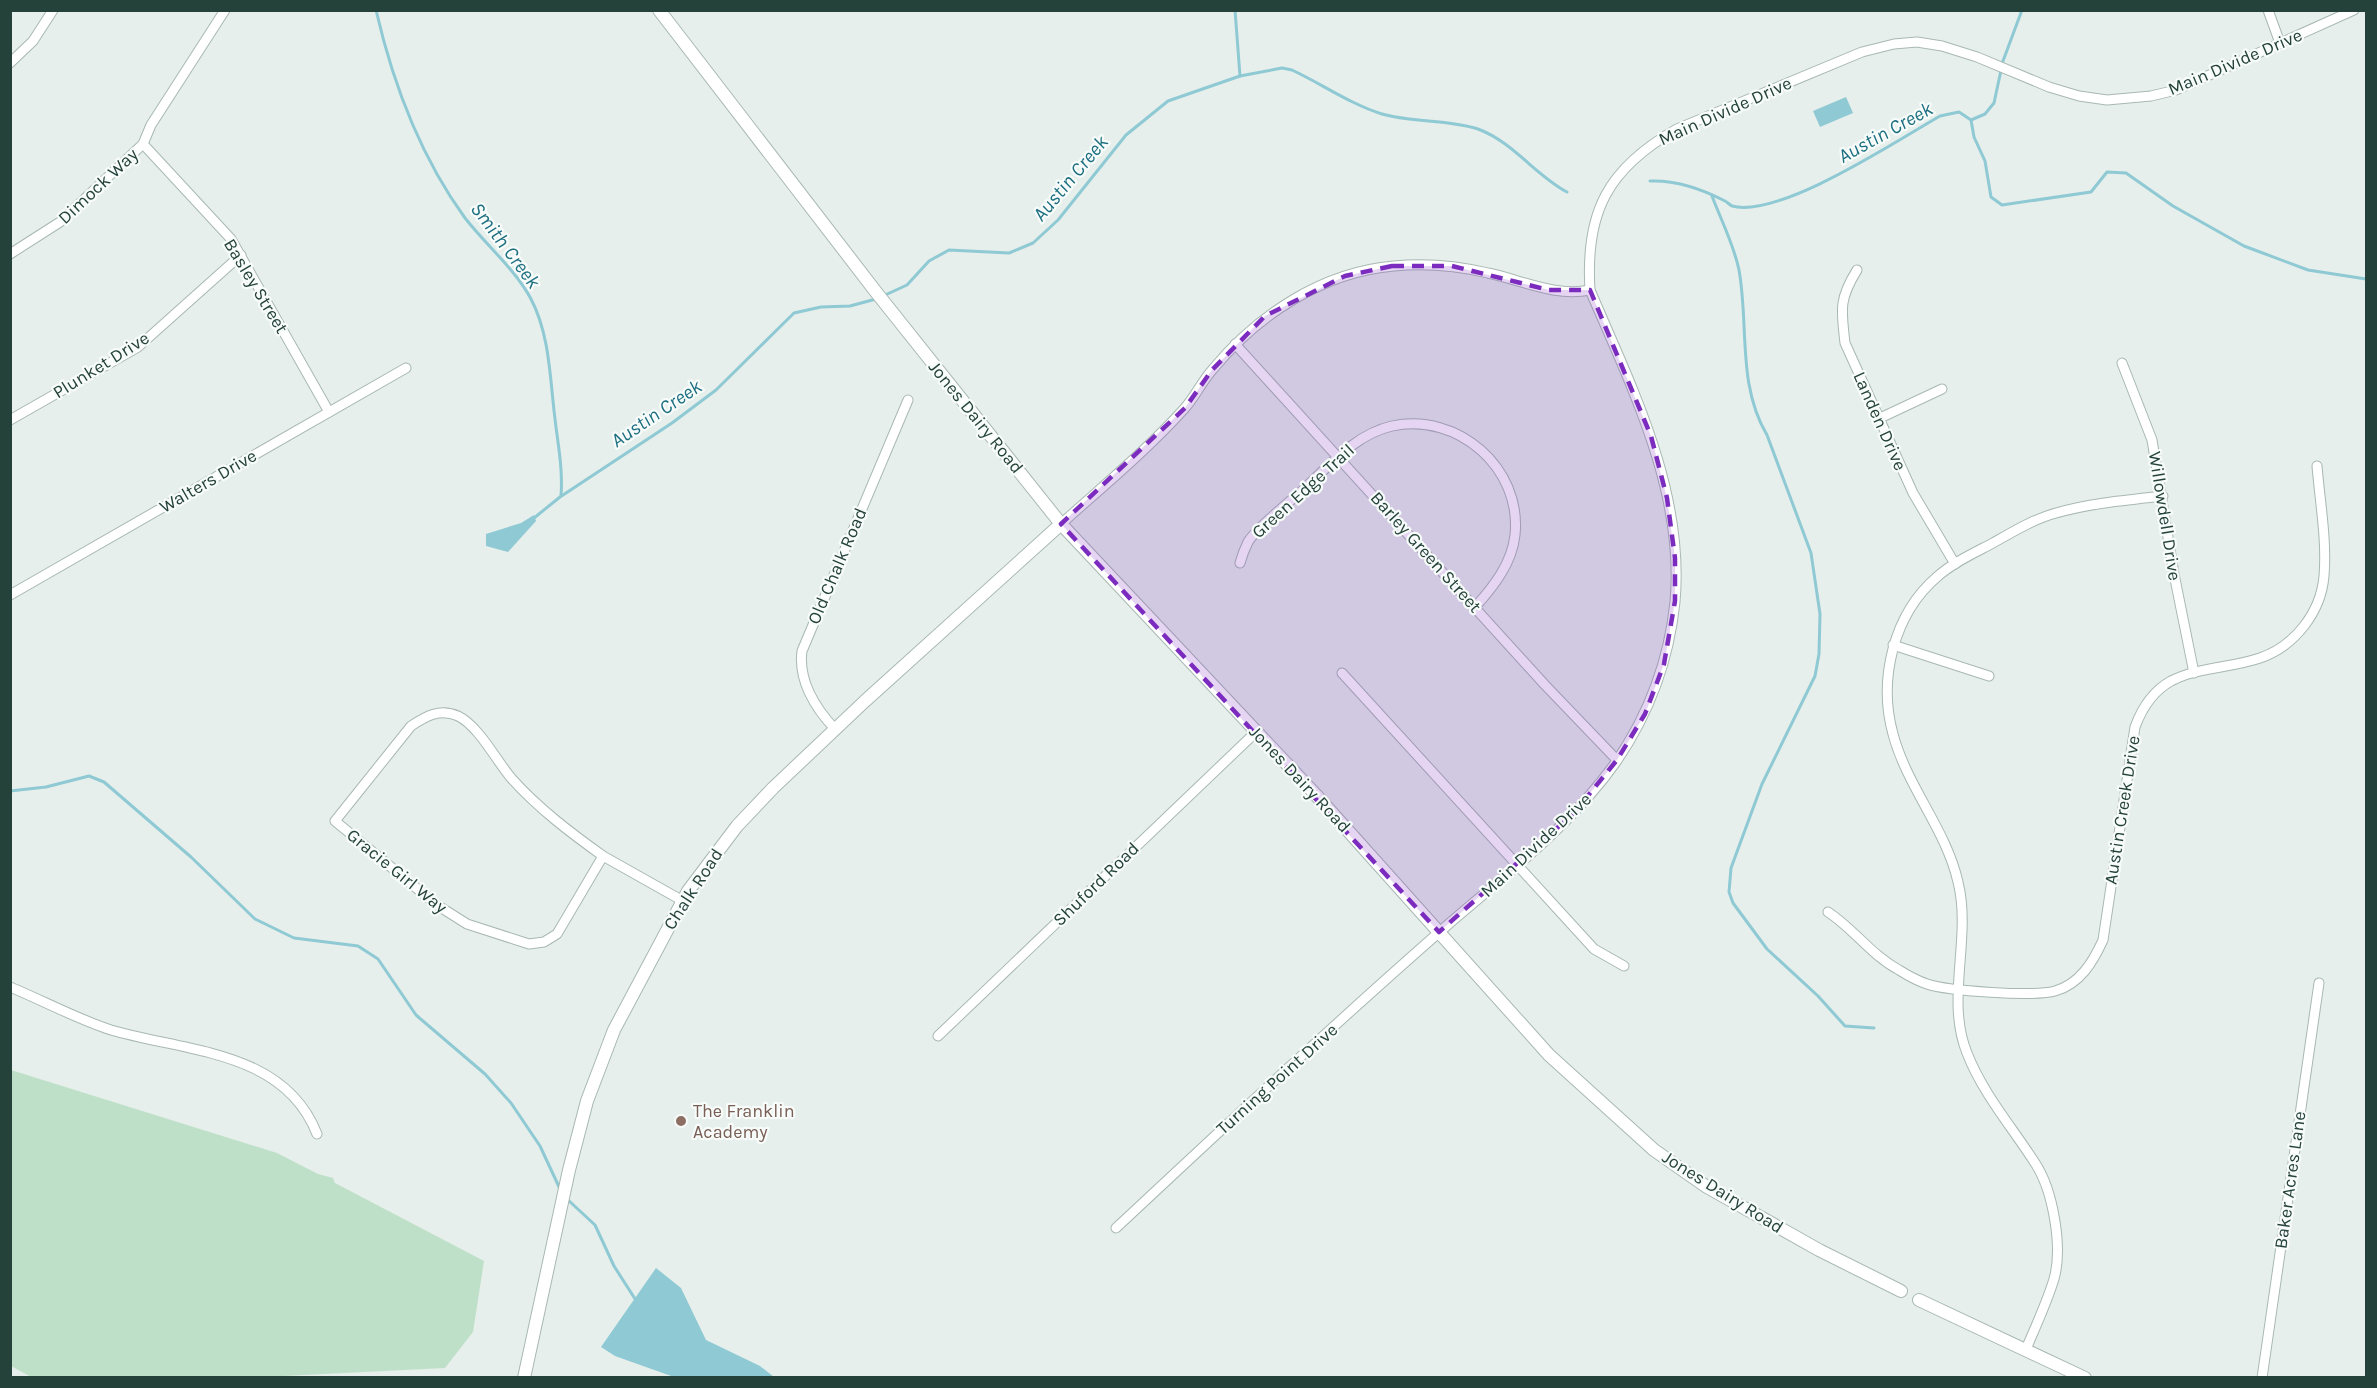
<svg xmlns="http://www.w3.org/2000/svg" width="2377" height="1388" font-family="Karla,sans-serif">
<rect width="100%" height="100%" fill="#e6efeb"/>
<path fill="#bfe0c8" d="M11 1070 277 1153 318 1174 333 1178 335 1183 484 1261 473 1332 445 1368 244 1378H33L11 1366Z"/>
<g fill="#8ec9d4">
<path d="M1846 97 1853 113 1820 127 1813 111Z"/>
<path d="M534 515 536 521 508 552 486 546V534L521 523Z"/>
<path d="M656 1268 681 1288 706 1340 760 1366 774 1377H674L615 1356 601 1347Z"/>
</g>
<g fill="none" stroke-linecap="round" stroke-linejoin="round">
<g stroke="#8ec9d4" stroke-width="3">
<path d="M376 10C393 84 420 156 465 218 486 245 515 269 531 299 550 335 550 380 555 419 558 445 563 469 561 496"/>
<path d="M1235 10 1240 76"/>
<path d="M1971 120 1985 114 1994 103 2003 61 2022 10"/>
<path d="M1650 181C1676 180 1702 189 1725 201 1727 202 1730 205 1732 206 1779 219 1898 140 1940 116L1959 112 1971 120 1974 137 1985 161 1991 197 2002 205 2091 192 2107 172 2126 173 2173 206 2244 246 2308 270 2366 279"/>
<path d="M1712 196C1721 220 1734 245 1739 270 1749 325 1737 385 1767 435L1811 553 1820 614 1819 654 1815 676 1762 784 1731 868 1729 892 1733 903 1767 949 1818 996 1845 1026 1874 1028"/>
<path d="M883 296 907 285 929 261 949 250 1009 253 1033 243 1058 220 1126 135 1168 101 1240 76 1282 68 1292 70C1322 84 1350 104 1382 114 1413 123 1448 119 1478 129 1513 142 1535 175 1567 192"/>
<path d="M534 518 560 497 672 423 716 390 794 313 821 307 850 306 876 299"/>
<path d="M10 791 46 787 89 776 104 782 191 857 255 919 294 938 358 946 378 959 416 1015 485 1074 511 1103 540 1146 560 1189"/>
<path d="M567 1199 595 1225 614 1266 637 1302"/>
</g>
<g stroke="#a8b8b2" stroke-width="11">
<g id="minor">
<path d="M2268 10 2280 43"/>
<path d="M10 63 33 41 53 10"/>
<path d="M143 144 231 239 329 412"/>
<path d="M10 254 60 222 143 144 151 125 225 10"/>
<path d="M1857 270C1839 299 1841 309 1845 343L1913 493 1955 564"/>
<path d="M1235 344 1545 685 1617 760"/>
<path d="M2122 363 2152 440 2174 574 2194 673"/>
<path d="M1878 419 1942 389"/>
<path d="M10 420 138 347 241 255"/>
<path d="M1061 524C1102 487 1147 450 1184 409 1195 397 1202 381 1213 369 1258 315 1322 272 1394 266 1425 263 1458 266 1488 273 1522 280 1554 297 1590 290"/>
<path d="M1240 563C1242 556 1245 548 1248 542 1256 528 1291 501 1304 489 1330 465 1356 434 1392 426 1458 412 1522 468 1515 535 1512 563 1494 586 1476 606"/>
<path d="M10 595 406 368"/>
<path d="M1893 645 1989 676"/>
<path d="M1342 673 1594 949 1624 966"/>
<path d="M835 729C815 708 798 680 802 651L908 400"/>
<path d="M603 856C571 833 539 809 512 779 497 762 479 726 458 716 440 708 426 716 411 726L335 821 437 905 467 924 529 944 544 942 557 934 603 856 683 901"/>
<path d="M1828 912C1854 929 1871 955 1899 970 1907 975 1918 981 1927 984 1948 991 2034 997 2055 991 2080 984 2093 962 2103 940L2135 727C2142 708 2153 691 2171 681 2198 667 2231 668 2260 658 2295 646 2321 612 2324 576 2327 541 2320 502 2317 466"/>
<path d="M10 987C44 1001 77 1019 111 1030 186 1052 284 1050 317 1134"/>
<path d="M938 1036 1256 732"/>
<path d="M1116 1228C1222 1129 1328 1030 1436 935 1498 880 1568 830 1616 762 1649 714 1669 660 1675 602 1685 492 1632 388 1590 290 1585 212 1608 168 1677 129L1862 52 1894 44 1917 42 1942 46 1977 57 2049 87 2079 96 2107 100 2151 96 2176 90 2354 10"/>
<path d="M2026 1349C2036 1326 2047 1302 2054 1279 2063 1247 2053 1190 2035 1163 2012 1127 1983 1094 1967 1053 1945 999 1972 938 1958 882 1946 829 1907 787 1893 734 1878 680 1893 614 1938 576 1954 562 1974 553 1993 543 2014 531 2034 519 2056 513 2091 503 2127 500 2163 496"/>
<path d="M2262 1378 2319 983"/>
</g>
</g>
<g stroke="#a8b8b2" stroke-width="14">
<g id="tertiary">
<path d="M659 10 876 292 1061 524 1316 795 1549 1055 1654 1150 1707 1187 1819 1250 1901 1291"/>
<path d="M1919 1300 2085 1378"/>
<path d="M524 1378 569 1170 587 1101 614 1030 688 891 737 826 773 788 865 701 1061 524"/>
</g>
</g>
<use href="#minor" stroke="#fff" stroke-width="9"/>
<use href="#tertiary" stroke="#fff" stroke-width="12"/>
</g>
<path fill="#7b2cbf" fill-opacity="0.2" stroke="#7b2cbf" stroke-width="4.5" stroke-dasharray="12 8" stroke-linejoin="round" d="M1392 266H1452L1549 290H1590L1651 436 1667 498 1675 558V601L1664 664 1645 714 1617 760 1573 814 1439 932 1061 524 1185 408 1212 370 1265 316 1345 276Z"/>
<circle fill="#8d6e63" stroke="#f7fbf9" stroke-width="2" cx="681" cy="1121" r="6"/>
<g text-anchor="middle" stroke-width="4.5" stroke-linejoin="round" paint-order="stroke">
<g font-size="18" fill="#24423a" stroke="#f7fbf9">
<text transform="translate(2235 62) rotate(-23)" y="6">Main Divide Drive</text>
<text transform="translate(1725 111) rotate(-24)" y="6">Main Divide Drive</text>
<text transform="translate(98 186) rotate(-43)" y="6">Dimock Way</text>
<text transform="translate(256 286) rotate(59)" y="6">Basley Street</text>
<text transform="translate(101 365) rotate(-32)" y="6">Plunket Drive</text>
<text transform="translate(976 417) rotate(51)" y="6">Jones Dairy Road</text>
<text transform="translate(1880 421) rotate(66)" y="6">Landen Drive</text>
<text transform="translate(208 481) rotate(-30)" y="6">Walters Drive</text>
<text transform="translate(1303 491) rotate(-42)" y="6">Green Edge Trail</text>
<text transform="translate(2165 516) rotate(81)" y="6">Willowdell Drive</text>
<text transform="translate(1426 552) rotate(48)" y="6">Barley Green Street</text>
<text transform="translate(837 566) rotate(-67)" y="6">Old Chalk Road</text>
<text transform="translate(1300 779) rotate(47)" y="6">Jones Dairy Road</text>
<text transform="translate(2122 810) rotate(-81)" y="6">Austin Creek Drive</text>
<text transform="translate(1536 845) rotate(-43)" y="6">Main Divide Drive</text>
<text transform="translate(397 871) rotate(39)" y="6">Gracie Girl Way</text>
<text transform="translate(1096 884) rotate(-44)" y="6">Shuford Road</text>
<text transform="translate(693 889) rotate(-57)" y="6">Chalk Road</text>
<text transform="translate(1277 1079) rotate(-42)" y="6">Turning Point Drive</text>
<text transform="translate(2290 1180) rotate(-82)" y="6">Baker Acres Lane</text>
<text transform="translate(1723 1192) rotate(32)" y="6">Jones Dairy Road</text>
</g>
<g font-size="18" fill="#785e54" stroke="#f7fbf9" text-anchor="start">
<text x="693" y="1117">The Franklin<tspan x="693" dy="21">Academy</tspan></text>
</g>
<g font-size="20" font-style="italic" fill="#1c6f80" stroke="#f7fbf9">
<text transform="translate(1885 132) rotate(-29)" y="7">Austin Creek</text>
<text transform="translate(1070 178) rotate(-50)" y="7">Austin Creek</text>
<text transform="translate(506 245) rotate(53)" y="7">Smith Creek</text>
<text transform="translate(656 413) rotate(-34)" y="7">Austin Creek</text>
</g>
</g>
<rect width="2377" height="1388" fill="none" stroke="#24423a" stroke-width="24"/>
</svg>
